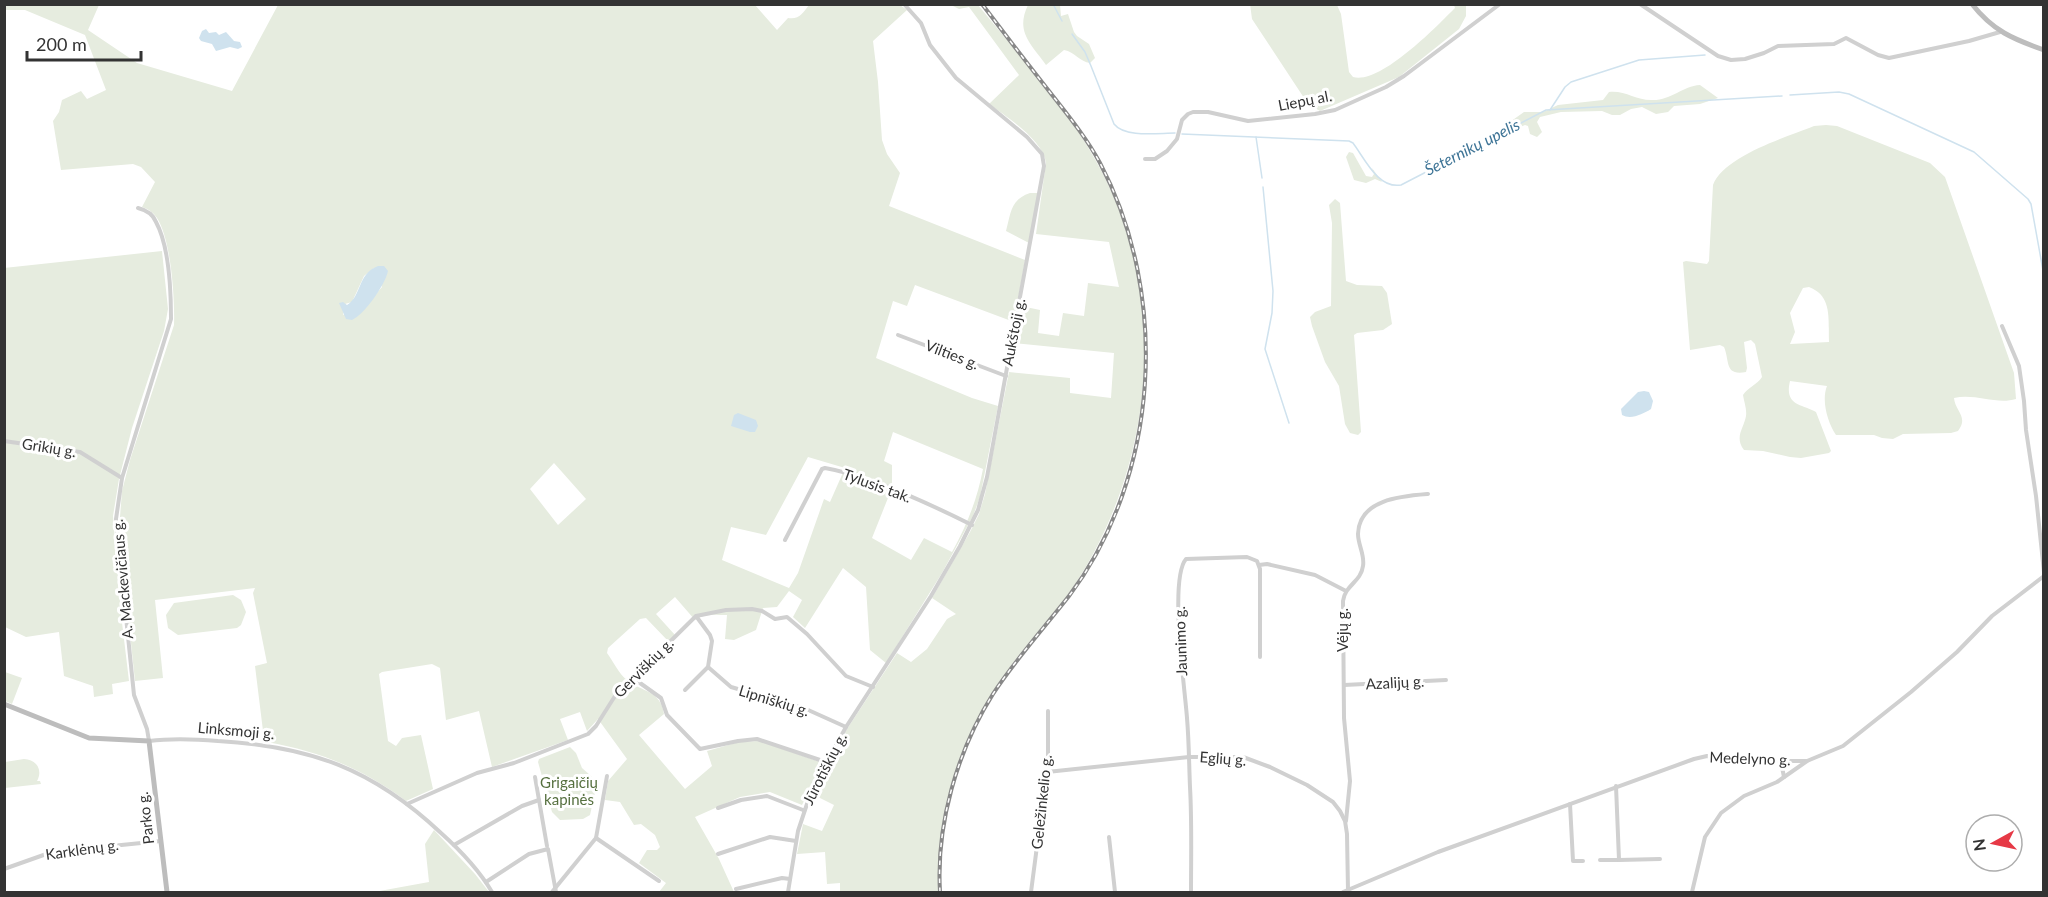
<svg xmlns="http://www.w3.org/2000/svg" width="2048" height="897" font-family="Lato,sans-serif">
<rect width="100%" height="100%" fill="#fff"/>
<g fill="#e6ecdf" fill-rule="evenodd">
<path d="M1250 4 1337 5 1341 14 1349 72 1353 77C1380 85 1436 27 1455 8L1454 5H1466V16L1459 29 1399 77 1320 111 1308 104 1252 19Z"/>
<path d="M5 5H99L88 30 137 63 232 91 278 5H755L777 30 788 18C799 20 803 13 809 5H900L907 10 873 41 878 82 882 140 887 154 900 173 889 206 1025 260 1014 322 915 285 907 306 893 301 876 358 972 398 998 406 980 497 973 516 942 573 886 663 870 650 866 587 843 568 805 628 793 617 802 600 789 591 777 607 763 608 756 630 734 640 725 639 727 615C716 615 705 613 695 620L675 597 656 614 675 635 669 642 646 618 640 619 608 648 607 653C613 661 619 674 627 680 641 692 661 690 664 714L639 735 685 789 712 766 707 751 739 742 760 741 823 763 802 805 770 792 740 797 695 817 719 859 734 892H659L666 883 639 863 647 850H657L660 847 655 835 641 824 634 825 620 802 605 800 608 781 627 759 598 719 587 731 580 712 560 719 568 740 492 767 479 711 446 720 440 668 432 664 382 672 379 674 388 741 396 746 402 738 421 735 433 789 406 801C362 768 321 752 267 742L264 739 255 666 267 663 253 593 255 588 155 600 163 678 135 681 119 530 122 491 130 460 174 325C175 299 171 239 157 218 153 212 148 209 142 207L155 182 141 167 133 164 61 170 53 121 59 112 62 100 81 91 87 99 106 90 85 35 25 10H5ZM374 268 382 287 374 296 343 315 345 304 352 302 364 276ZM893 432 983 469C977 500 967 525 952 552L924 538 911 560 872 538 892 488V465L884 461ZM808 457 845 468 830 502 824 499 798 573 789 588 722 560 731 527 766 535ZM554 463 586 499 558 525 530 489Z"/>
<path d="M951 5H967L969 6 978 5C1021 58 1074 115 1104 176 1171 309 1152 476 1067 596 1048 621 1026 644 1008 670 961 735 936 812 938 892H840V883L827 884 825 852 797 854 803 824 822 831 834 805 812 794 847 729 897 653 911 662 927 649 947 619 956 614 932 598 970 532 979 514 985 494 1009 372 1070 378V393L1111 398 1114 353 1014 343 1021 306 1040 310 1038 333 1059 336 1063 313 1084 316 1088 283 1119 287 1109 242 1036 234 1046 163C1043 140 1007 117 989 104L1019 75 969 7 959 9Z"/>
<path d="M1028 5H1060L1061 16 1068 14 1074 32 1077 36 1089 44 1095 58 1090 63C1080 62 1075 52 1064 50L1046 65C1031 44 1015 32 1028 5Z"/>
<path d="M1700 85 1718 98 1700 104 1674 106 1668 112 1656 114 1642 107 1631 109 1620 115H1612L1602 111 1561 112 1540 117 1537 122 1542 132 1537 137 1530 134 1528 126 1525 125 1488 141 1500 129 1524 112H1543L1558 105 1603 100 1609 92C1624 90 1636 100 1651 100 1671 101 1682 86 1700 85Z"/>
<path d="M1826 125 1837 126 1930 163 1945 177 2014 373 2016 399C1996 405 1975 393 1954 398 1955 411 1969 417 1958 431L1951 433 1903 434 1893 439 1882 438 1874 435H1836C1828 423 1821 401 1827 386L1790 381C1784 406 1802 404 1816 412L1831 451 1829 453 1801 458 1790 457 1763 451 1744 450C1734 437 1744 428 1746 416 1747 409 1744 402 1743 395 1748 387 1757 385 1762 377L1755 344 1751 340 1744 342 1747 368 1746 372C1724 376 1730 361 1724 347L1720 345 1690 350 1683 262 1686 261 1707 264 1709 261 1713 185C1724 156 1787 137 1814 126ZM1809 287C1833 296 1828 320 1829 342L1790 344 1795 332 1790 313 1803 288Z"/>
<path d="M1349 152 1353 153 1366 176 1372 177 1374 174 1372 168 1382 182 1375 179 1366 183 1354 180 1346 157Z"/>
<path d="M1030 193H1039L1029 243 1006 231C1011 213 1010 200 1030 193Z"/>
<path d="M1335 199 1340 203 1346 281 1357 285 1382 286 1387 293 1392 324 1383 330 1357 333 1354 335 1361 432 1358 435 1350 433 1345 424 1339 386 1325 362 1312 326 1310 317 1315 312 1331 306 1332 223 1329 205Z"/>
<path d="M162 251 168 309 164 331 132 428 119 479 113 516 121 614 129 681 112 684 113 694 94 697 93 686 64 676 59 632 26 637 5 627 4 268Z"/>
<path d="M233 595 241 600 246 612 241 625 237 628 178 635 168 628 166 615 174 603Z"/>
<path d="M5 672 22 678 12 704 5 701Z"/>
<path d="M570 747 576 753 582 768 591 776 595 783 596 788 590 815 583 819 560 820 552 812 538 762 539 759Z"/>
<path d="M24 759C37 760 43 770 37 781H40L41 784 5 788V762Z"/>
<path d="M434 830 475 874 489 892H374L429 882 425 844Z"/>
</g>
<g fill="#cfe2ee">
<path d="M206 29 209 33 216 32 219 35 226 32 234 41 240 42 242 47 238 49 230 47 216 51 212 44 201 41 199 38 202 31Z"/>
<path d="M378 266H384L388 271C385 285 365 314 352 320L346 319 339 303 343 302 347 305C362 296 357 274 378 266Z"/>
<path d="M1644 391 1649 392 1653 401 1651 409C1643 414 1631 420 1622 415L1621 409 1638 392Z"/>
<path d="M738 413 756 420 758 426 755 432H750L731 426 734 415Z"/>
</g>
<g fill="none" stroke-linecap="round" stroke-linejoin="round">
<g stroke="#cfe2ee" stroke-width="1.5">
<path d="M1053 4 1062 21"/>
<path d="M1072 34 1085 52 1091 66 1114 124C1125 138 1158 133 1175 133"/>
<path d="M1790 95 1839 92 1849 94 1974 152 2028 199 2031 204 2044 276"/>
<path d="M1550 110 1565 87 1571 82 1639 60 1705 55"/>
<path d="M1182 134 1349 141 1353 143C1365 159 1378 189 1401 185L1546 110 1782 96"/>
<path d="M1256 137 1262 178"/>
<path d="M1263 187 1273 291 1272 313 1265 349 1289 423"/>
</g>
<g stroke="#d0d0d0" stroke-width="4">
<path d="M1640 4 1718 56 1731 60 1745 59 1764 53 1778 46 1834 44 1846 38 1878 55 1889 58 1969 41 2000 32"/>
<path d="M1145 159H1155L1167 151 1177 139 1182 120 1188 114 1193 112H1208L1248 121 1315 114 1335 110 1386 87 1404 76 1500 4"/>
<path d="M138 208C146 210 153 214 156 222 169 246 171 291 171 319L122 478 116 519 134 695 147 729 149 741C172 738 195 739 218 741 310 746 373 769 441 833 460 850 479 870 492 892"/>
<path d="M2002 326 2019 366 2024 401 2026 430 2036 496 2044 572"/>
<path d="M898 335 1006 376"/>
<path d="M4 441 80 452 122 478"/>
<path d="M785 540 822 469 825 468C871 476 930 504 972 525"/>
<path d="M1259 565 1267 564 1315 575 1346 591"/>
<path d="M708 667 731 687 806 709 846 727"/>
<path d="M633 678 661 698 667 715 700 749 738 741 757 739 826 762"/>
<path d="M1344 685 1446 680"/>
<path d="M685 690 708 667 712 641 710 635 696 616"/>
<path d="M1781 762 1784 777"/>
<path d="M1047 772 1189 757H1243L1270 767 1307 785 1333 802 1340 811 1345 821 1347 834 1348 891"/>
<path d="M535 777 547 846"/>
<path d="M407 804 477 773 514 763 588 734 596 726 615 696 696 616 726 610 752 609 762 611 775 619 787 617 807 634 846 676 873 687"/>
<path d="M1570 804 1573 861H1583"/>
<path d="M718 808 741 800 767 796 803 810"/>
<path d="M1346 821 1350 781 1344 718 1343 601C1345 585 1361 582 1363 566 1365 555 1358 545 1358 534 1359 499 1402 496 1428 494"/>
<path d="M1109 837 1115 892"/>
<path d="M596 838 659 881"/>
<path d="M454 845 522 806 539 800"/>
<path d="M718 854 770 837 796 841"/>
<path d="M1600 860H1619L1616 786"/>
<path d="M1619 860 1660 859"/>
<path d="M4 869 52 852 161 841"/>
<path d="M486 882 529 854 548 849 556 892"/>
<path d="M736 889 782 878 790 879"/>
<path d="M552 892 596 838 607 776"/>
<path d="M788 892 798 831 812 789 846 727 931 596 960 546 978 510 987 477 1044 166 1042 154 1027 137 956 78 930 45 921 23 904 4"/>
<path d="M1031 892 1048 762V711"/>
<path d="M1191 892C1191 857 1192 822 1190 787 1189 764 1189 741 1187 718 1185 689 1169 579 1186 559L1247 557 1257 561 1260 569V657"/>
<path d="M1343 892 1438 852 1694 759 1707 756 1746 761H1807L1843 746 1911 692 1957 652 1992 616 2044 576"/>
<path d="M1692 892 1705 837 1721 813 1744 796 1777 782 1807 761"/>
</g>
<g stroke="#bdbdbd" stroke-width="5">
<path d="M1972 4C1993 31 2013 39 2044 50"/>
<path d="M4 704 89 738 149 741 167 892"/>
</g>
<g stroke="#888" stroke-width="4">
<path id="rail" d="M940 892C936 825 957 751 993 694 1015 660 1044 628 1069 596 1160 475 1170 296 1100 163 1086 137 1067 114 1049 91 1026 62 1004 33 982 4"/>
</g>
<use href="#rail" stroke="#fff" stroke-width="1.5" stroke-dasharray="4.5" stroke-linecap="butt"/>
</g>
<g text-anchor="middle" stroke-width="6" stroke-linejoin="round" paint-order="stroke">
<g font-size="15" fill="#333" stroke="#fff">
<text transform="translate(1305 101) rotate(-11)" y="5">Liepų al.</text>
<text transform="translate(1014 332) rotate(-79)" y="5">Aukštoji g.</text>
<text transform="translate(952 355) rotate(21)" y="5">Vilties g.</text>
<text transform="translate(49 448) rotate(9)" y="5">Grikių g.</text>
<text transform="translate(877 486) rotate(20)" y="5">Tylusis tak.</text>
<text transform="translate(123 579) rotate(-95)" y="5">A. Mackevičiaus g.</text>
<text transform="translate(1343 630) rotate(-90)" y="5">Vėjų g.</text>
<text transform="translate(1181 641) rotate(-92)" y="5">Jaunimo g.</text>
<text transform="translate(644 668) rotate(-45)" y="5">Gerviškių g.</text>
<text transform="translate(1395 683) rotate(-3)" y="5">Azalijų g.</text>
<text transform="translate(774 701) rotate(17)" y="5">Lipniškių g.</text>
<text transform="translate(236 731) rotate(5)" y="5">Linksmoji g.</text>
<text transform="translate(1223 759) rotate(4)" y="5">Eglių g.</text>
<text transform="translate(1750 759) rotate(2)" y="5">Medelyno g.</text>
<text transform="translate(825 769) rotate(-63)" y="5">Jūrotiškių g.</text>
<text transform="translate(1042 802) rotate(-84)" y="5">Geležinkelio g.</text>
<text transform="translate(146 818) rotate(-97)" y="5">Parko g.</text>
<text transform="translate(82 850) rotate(-8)" y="5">Karklėnų g.</text>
</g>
<g font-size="15" fill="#56703f" stroke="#fff">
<text x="569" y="788">Grigaičių<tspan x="569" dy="17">kapinės</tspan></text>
</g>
<g font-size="16" font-style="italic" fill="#3f7597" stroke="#fff">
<text transform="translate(1472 147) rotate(-27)" y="6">Šeternikų upelis</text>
</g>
</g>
<rect width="2048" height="897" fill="none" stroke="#333333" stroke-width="12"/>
<g transform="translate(1994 843) rotate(262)"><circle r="28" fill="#ffffff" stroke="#adadad" stroke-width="1.5"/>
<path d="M0-4.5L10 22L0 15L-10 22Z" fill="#e63946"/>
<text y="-9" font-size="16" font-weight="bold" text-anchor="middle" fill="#333333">N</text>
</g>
<path d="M27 51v9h114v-9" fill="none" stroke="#333333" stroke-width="3"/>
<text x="36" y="51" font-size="18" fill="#333333" stroke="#ffffff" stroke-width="4.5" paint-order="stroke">200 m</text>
</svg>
